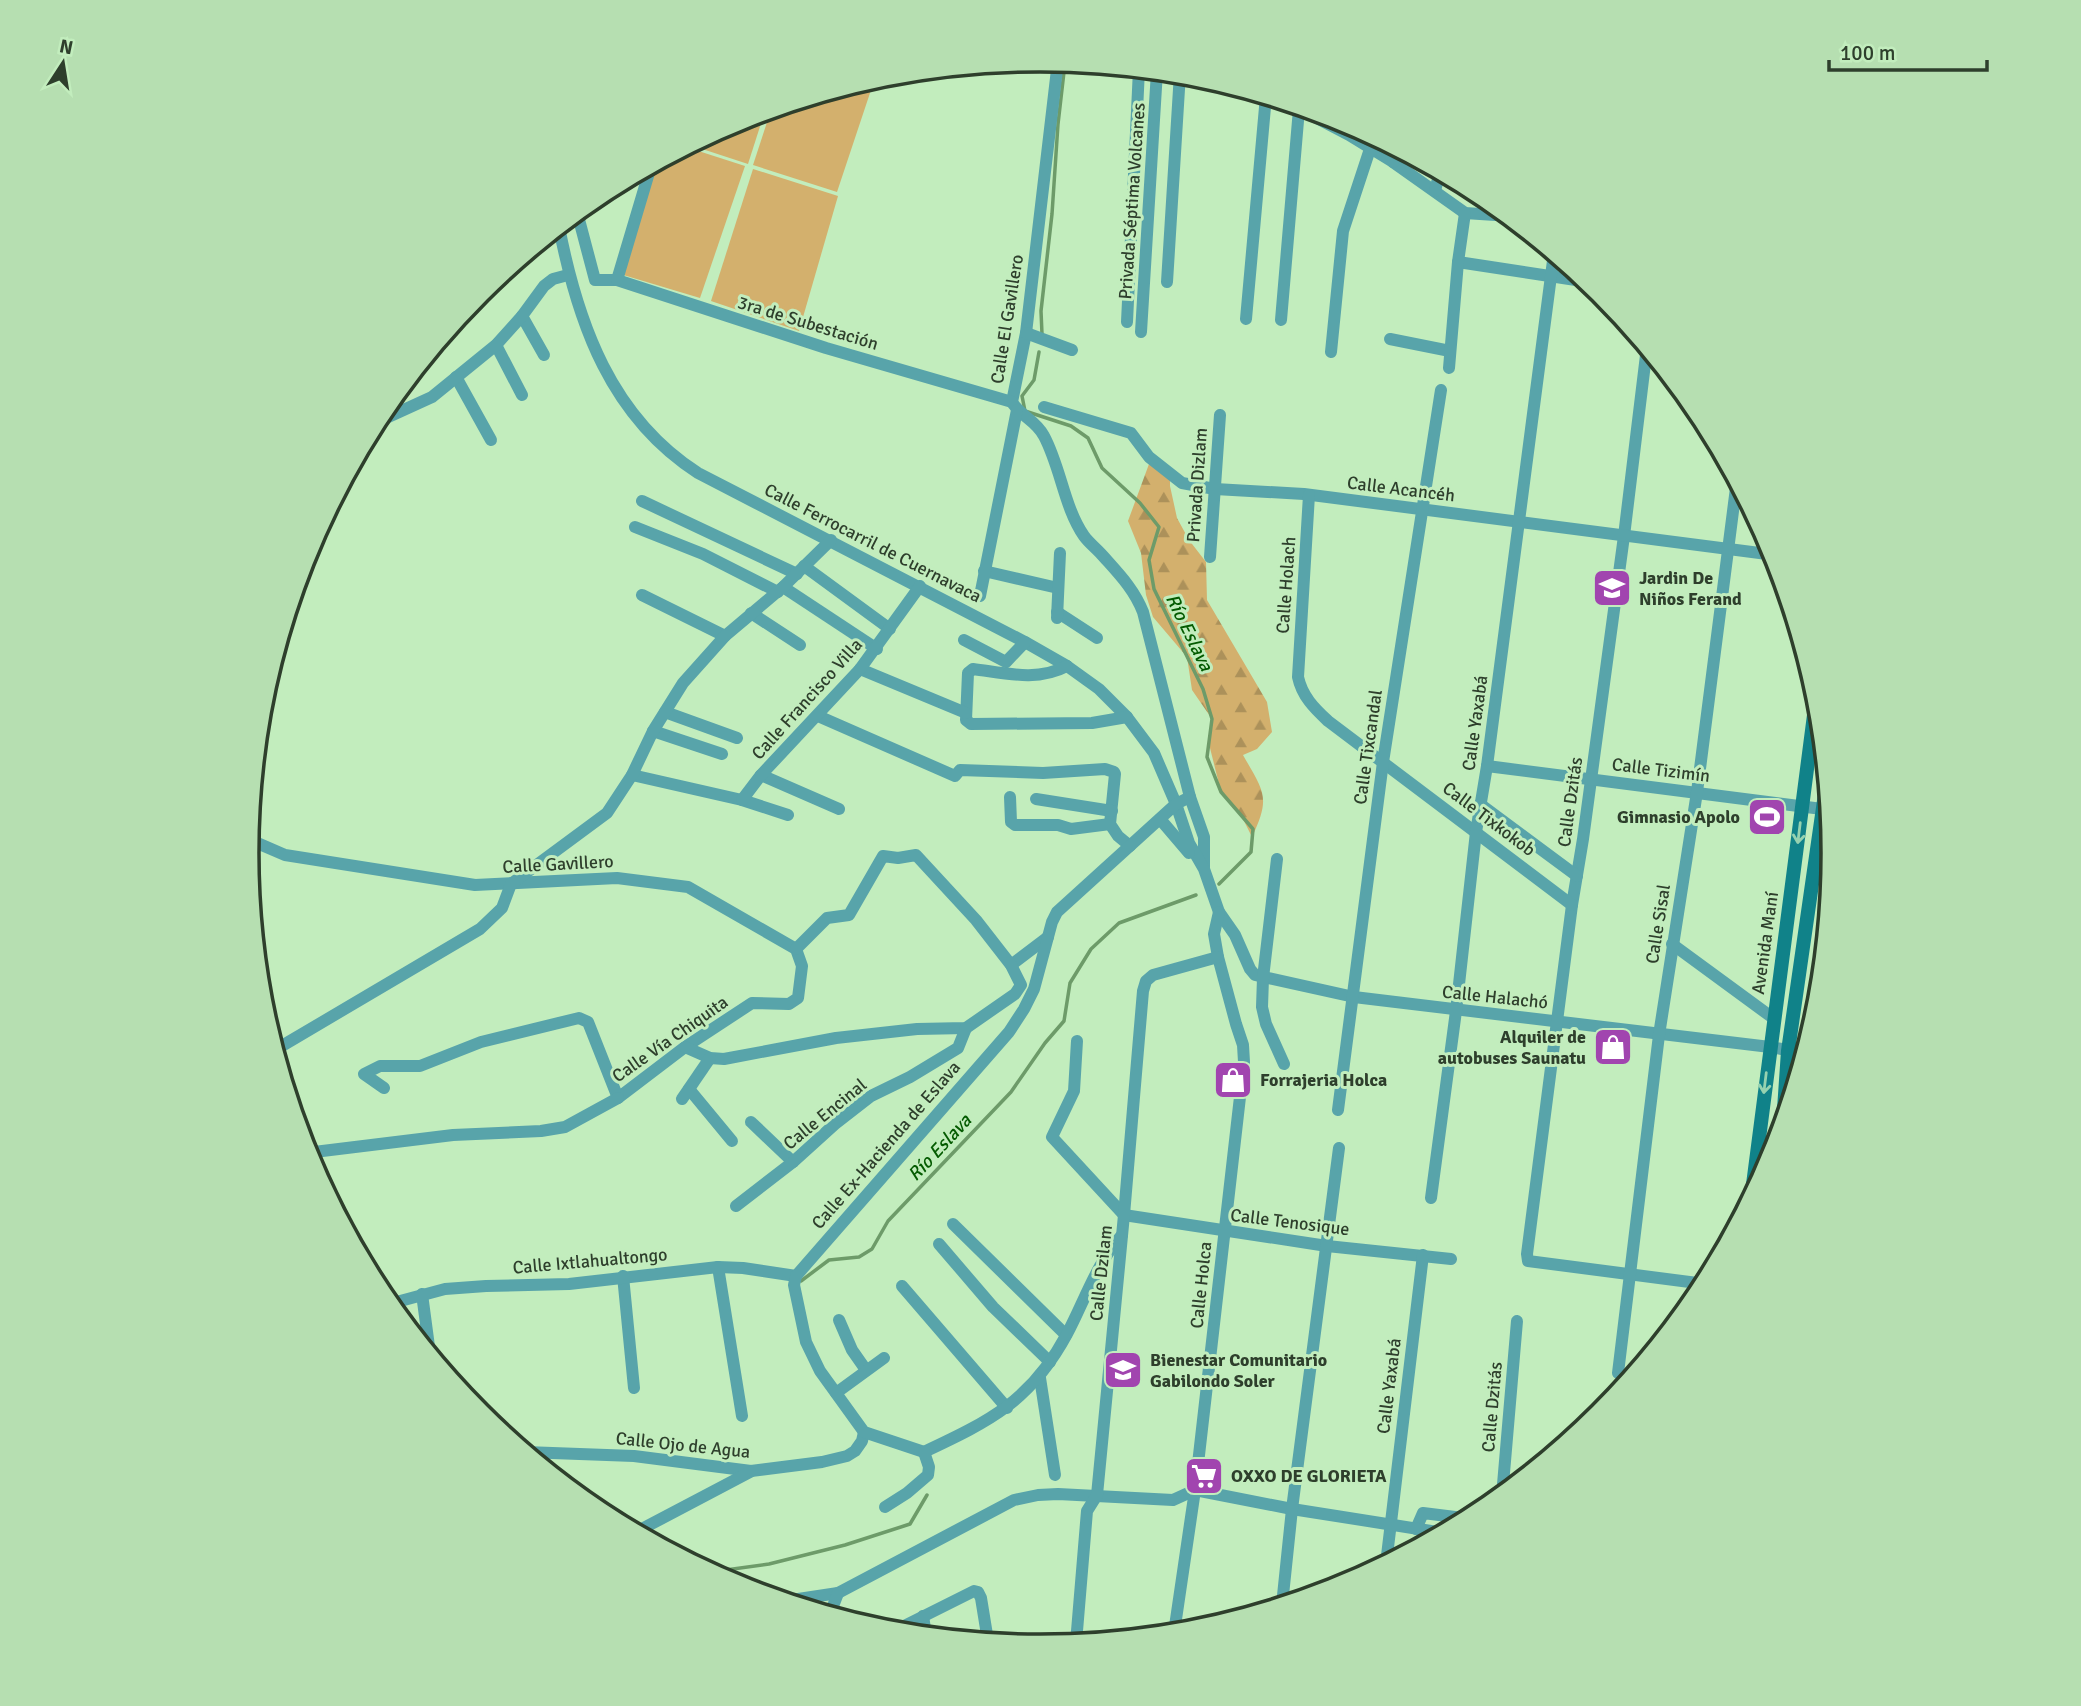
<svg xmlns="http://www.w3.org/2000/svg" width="2081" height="1706" font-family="Signika,sans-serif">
<defs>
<pattern id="forest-firs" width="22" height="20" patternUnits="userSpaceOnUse" patternTransform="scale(1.75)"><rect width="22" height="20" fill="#d3b06d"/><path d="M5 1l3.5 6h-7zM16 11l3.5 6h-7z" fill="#ac915a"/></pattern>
</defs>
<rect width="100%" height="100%" fill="#c2edbd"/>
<path fill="url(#forest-firs)" d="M1149 464 1170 476V486L1177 518 1189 540 1206 562 1207 600 1267 702 1272 732 1257 749 1243 755C1264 792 1271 797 1252 837L1242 817 1221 792 1209 744 1212 719 1192 690 1187 657 1153 617 1146 595 1141 553 1128 521Z"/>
<g fill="#d3b06d">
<path d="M875 78 837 192 753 165 771 110Z"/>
<path d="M765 111 748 164 690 145 737 120Z"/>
<path d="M686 147 745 166 700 298 620 274 653 164Z"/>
<path d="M753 169 838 196 799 331 711 301Z"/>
</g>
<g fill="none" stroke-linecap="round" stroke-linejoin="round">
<g stroke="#6d9b69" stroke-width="3.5">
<path d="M1042 334 1041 311 1052 214 1058 124 1065 63"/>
<path d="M1039 352 1034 380 1022 396 1025 411 1071 426 1088 438 1102 468 1140 503 1159 527 1149 560 1154 589 1203 689 1212 719 1207 757 1221 792 1253 829 1251 852 1219 884"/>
<path d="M801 1281 829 1260 859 1257 872 1249 888 1221 1011 1092 1045 1043 1064 1021 1070 983 1091 949 1119 923 1196 895"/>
<path d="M711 1572 769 1564 845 1545 910 1524 927 1495"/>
</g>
<g stroke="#58a4aa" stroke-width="12">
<path d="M1058 61 1026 333 1012 402C1020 416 1036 420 1044 436 1061 468 1064 507 1084 536 1089 543 1097 549 1103 556 1119 574 1134 589 1143 612L1190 797 1204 837V867"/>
<path d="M1288 103 1349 135 1393 162 1465 213 1495 215 1505 213"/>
<path d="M1393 162 1397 148"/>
<path d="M1435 191 1440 171"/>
<path d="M577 212 595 280H617L826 348 1012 402"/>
<path d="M559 227C578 324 611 417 698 473L1025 642 1067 666 1099 689 1127 717 1154 753 1176 804 1189 843 1204 869 1219 912 1235 935 1250 969 1255 975 1354 997 1770 1047 1805 1053"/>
<path d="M1458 262 1589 282"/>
<path d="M617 280 651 166"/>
<path d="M1167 282 1180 73"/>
<path d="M522 316 544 355"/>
<path d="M1246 319 1266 96"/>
<path d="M1281 320 1299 109"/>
<path d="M1127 322 1139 69"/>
<path d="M1141 332 1157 71"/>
<path d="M1026 333 1072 350"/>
<path d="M1390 339 1450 351"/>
<path d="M496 345 522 395"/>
<path d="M1647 347 1624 536 1583 839 1572 905 1527 1254 1528 1261 1705 1284"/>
<path d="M1331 352 1343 231 1370 149"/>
<path d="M1449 368 1458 262 1465 213"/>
<path d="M456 377 491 440"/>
<path d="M1044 407 1131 433 1149 457 1182 483 1215 489 1304 494 1775 555"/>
<path d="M375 423 432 397 496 345 522 316 544 286 553 279 568 275"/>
<path d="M1309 495 1298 677C1302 696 1314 708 1328 721L1572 905"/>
<path d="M642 501 797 574"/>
<path d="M635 527 703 554 778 592"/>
<path d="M1210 557 1220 415"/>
<path d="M804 566 890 629"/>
<path d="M984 571 1058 588"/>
<path d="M783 587 877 649"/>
<path d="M642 595 725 636"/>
<path d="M980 596 1017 410"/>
<path d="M1057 612 1097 638"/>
<path d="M751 613 800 645"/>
<path d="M1057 618 1060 553"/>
<path d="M964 640 1006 662 1025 642"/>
<path d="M1067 666C1037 682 1005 673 973 669L968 673 966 720 971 724 1092 723 1127 717"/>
<path d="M860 669 966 713"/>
<path d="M665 712 737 738"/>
<path d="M818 716 955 776 960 770 1043 773 1105 769 1114 772 1115 774 1110 824 1118 836 1130 846"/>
<path d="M653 731 722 754"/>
<path d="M1487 766 1830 810"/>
<path d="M632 775 742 800 788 815"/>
<path d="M761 775 839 809"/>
<path d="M1010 797 1011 822 1015 825H1058L1071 829 1110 824"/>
<path d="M1036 799 1112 811"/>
<path d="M742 800 761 775 860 669 920 586"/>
<path d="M1480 804 1577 876"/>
<path d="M1160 819 1189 853"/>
<path d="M248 839 285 855 475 885 617 878 688 887 796 949 802 966 798 998 789 1004 752 1003 685 1047 618 1098 588 1022 579 1018 481 1042 420 1066H380L364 1074 384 1088"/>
<path d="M1277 859 1263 978 1262 1007 1266 1024 1284 1064"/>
<path d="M1672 944 1773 1018"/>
<path d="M1011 965 1048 937"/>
<path d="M1077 1041 1074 1091 1052 1137 1124 1215 1327 1246 1451 1259"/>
<path d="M685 1047 710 1058 724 1059 836 1038 917 1029 966 1028 1015 994 1021 985 1011 965 976 920 916 855 898 858 883 856 849 915 827 918 796 949"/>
<path d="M275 1050 480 929 502 908 511 884 607 813 632 775 653 731 683 683 725 636 783 587 831 540"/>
<path d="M689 1089 732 1141"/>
<path d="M682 1099 710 1058"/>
<path d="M1338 1110 1383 762 1441 390"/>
<path d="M751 1122 793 1162"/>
<path d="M306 1153 453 1135 541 1131 565 1127 618 1098"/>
<path d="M1431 1198 1456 1011 1476 832 1487 766 1554 253"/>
<path d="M736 1206 793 1162 835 1124 871 1096 910 1077 958 1048 966 1028"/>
<path d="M953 1224 1066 1335"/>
<path d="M939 1244 993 1307 1050 1362"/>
<path d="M718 1267 742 1416"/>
<path d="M623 1276 634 1388"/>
<path d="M902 1286 1007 1408"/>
<path d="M422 1294 430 1354"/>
<path d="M389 1304 445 1289 486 1286 569 1284 718 1267 743 1268 796 1276"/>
<path d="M839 1320 852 1350 866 1370"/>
<path d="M1618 1373 1659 1035 1697 792 1737 480"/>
<path d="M1040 1378 1055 1475"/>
<path d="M836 1393 884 1358"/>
<path d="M525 1452 634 1456 751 1471 822 1462 847 1456 855 1451 862 1441 864 1432"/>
<path d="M924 1452 864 1432 820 1371 806 1342 794 1285 796 1276 1009 1032 1024 1009 1034 989 1052 922 1057 912 1176 804 1190 797"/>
<path d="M924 1452C990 1421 1031 1401 1067 1334 1085 1300 1096 1264 1122 1235"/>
<path d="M1502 1496 1517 1321"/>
<path d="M885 1507 907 1493 928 1475 929 1467 924 1452"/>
<path d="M1416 1529 1423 1513 1471 1519"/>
<path d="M636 1532 750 1472"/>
<path d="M1386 1564 1423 1255"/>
<path d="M785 1601 838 1593 1014 1500 1038 1495 1058 1494 1173 1500 1195 1490 1292 1509 1444 1533"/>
<path d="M1282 1605 1292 1509 1339 1148"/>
<path d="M830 1614 838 1593"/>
<path d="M923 1616 926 1635"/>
<path d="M892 1632 974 1591 978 1592 981 1598 988 1641"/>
<path d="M1174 1633 1195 1490 1244 1062 1243 1045 1236 1024 1218 957 1214 934 1219 912"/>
<path d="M1076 1643 1087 1511 1097 1495 1124 1215 1143 991 1146 981 1153 975 1218 957"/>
</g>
<g stroke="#108289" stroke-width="14">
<path d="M1783 1124 1788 1051 1827 780"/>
<path d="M1751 1200 1817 692"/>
</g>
</g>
<defs><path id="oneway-shaft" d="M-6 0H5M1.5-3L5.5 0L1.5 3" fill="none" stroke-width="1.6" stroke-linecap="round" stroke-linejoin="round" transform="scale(1.75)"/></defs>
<g stroke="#96d2b0">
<use href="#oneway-shaft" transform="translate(1799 833) rotate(97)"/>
<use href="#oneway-shaft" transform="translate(1765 1083) rotate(97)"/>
</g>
<defs>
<g id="school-square" transform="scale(2.0125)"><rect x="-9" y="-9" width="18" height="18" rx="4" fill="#a145af" stroke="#c2edbd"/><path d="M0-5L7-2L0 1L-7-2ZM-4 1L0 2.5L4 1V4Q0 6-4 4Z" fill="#fff"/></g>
<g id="stadium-square" transform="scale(2.0125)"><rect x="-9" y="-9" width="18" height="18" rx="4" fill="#a145af" stroke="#c2edbd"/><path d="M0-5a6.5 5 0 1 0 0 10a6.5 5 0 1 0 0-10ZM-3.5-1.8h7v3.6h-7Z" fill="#fff"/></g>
<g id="shop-square" transform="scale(2.0125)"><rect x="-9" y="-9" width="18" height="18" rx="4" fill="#a145af" stroke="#c2edbd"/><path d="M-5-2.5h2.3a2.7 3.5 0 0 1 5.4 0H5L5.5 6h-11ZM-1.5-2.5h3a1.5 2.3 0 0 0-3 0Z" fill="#fff"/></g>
<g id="supermarket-square" transform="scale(2.0125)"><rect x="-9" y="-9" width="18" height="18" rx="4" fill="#a145af" stroke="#c2edbd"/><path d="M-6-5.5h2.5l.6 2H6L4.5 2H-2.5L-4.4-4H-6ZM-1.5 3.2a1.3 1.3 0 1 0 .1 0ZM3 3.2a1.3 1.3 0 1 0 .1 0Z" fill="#fff"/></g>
</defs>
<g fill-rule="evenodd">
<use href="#school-square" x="1612" y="588"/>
<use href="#stadium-square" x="1767" y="817"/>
<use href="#shop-square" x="1613" y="1047"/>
<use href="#shop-square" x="1233" y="1080"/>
<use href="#school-square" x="1123" y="1370"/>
<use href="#supermarket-square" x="1204" y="1476"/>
</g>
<g text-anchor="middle" stroke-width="6" stroke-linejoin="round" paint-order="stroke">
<g font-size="18" fill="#2e3f2c" stroke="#c2edbd">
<text transform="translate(1132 201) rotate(-86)" y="6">Privada Séptima Volcanes</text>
<text transform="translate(1007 319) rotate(-81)" y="6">Calle El Gavillero</text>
<text transform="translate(808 323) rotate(17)" y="6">3ra de Subestación</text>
<text transform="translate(1197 485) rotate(-86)" y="6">Privada Dizlam</text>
<text transform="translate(1401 489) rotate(7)" y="6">Calle Acancéh</text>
<text transform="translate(873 543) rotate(27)" y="6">Calle Ferrocarril de Cuernavaca</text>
<text transform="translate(1286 585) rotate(-86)" y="6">Calle Holach</text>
<text transform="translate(807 699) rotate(-48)" y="6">Calle Francisco Villa</text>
<text transform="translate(1475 723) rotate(-82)" y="6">Calle Yaxabá</text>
<text transform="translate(1368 747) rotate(-82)" y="6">Calle Tixcandal</text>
<text transform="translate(1661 770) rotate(7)" y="6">Calle Tizimín</text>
<text transform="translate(1570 802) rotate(-82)" y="6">Calle Dzitás</text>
<text transform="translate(1489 819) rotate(37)" y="6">Calle Tixkokob</text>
<text transform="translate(558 864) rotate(-3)" y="6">Calle Gavillero</text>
<text transform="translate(1658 924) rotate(-81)" y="6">Calle Sisal</text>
<text transform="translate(1765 943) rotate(-82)" y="6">Avenida Maní</text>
<text transform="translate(1495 997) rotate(6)" y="6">Calle Halachó</text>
<text transform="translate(670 1039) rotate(-35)" y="6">Calle Vía Chiquita</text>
<text transform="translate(825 1114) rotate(-39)" y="6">Calle Encinal</text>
<text transform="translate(886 1145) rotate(-49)" y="6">Calle Ex-Hacienda de Eslava</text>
<text transform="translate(1290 1222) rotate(7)" y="6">Calle Tenosique</text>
<text transform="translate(590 1261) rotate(-5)" y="6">Calle Ixtlahualtongo</text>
<text transform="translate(1101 1273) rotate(-84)" y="6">Calle Dzilam</text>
<text transform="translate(1201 1285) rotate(-84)" y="6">Calle Holca</text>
<text transform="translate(1389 1386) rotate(-83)" y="6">Calle Yaxabá</text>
<text transform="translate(1492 1407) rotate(-85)" y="6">Calle Dzitás</text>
<text transform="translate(683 1445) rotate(6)" y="6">Calle Ojo de Agua</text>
</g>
<g font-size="18" font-weight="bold" fill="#2e3f2c" stroke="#c2edbd" text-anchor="start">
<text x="1639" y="584">Jardin De<tspan x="1639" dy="21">Niños Ferand</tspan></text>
<text x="1740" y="823" text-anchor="end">Gimnasio Apolo</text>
<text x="1586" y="1043" text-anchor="end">Alquiler de<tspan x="1586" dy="21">autobuses Saunatu</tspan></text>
<text x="1260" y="1086">Forrajeria Holca</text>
<text x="1150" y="1366">Bienestar Comunitario<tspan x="1150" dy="21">Gabilondo Soler</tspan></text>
<text x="1231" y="1482">OXXO DE GLORIETA</text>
</g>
<g font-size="19" font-style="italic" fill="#045b01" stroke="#c2edbd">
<text transform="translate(1190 632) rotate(64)" y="7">Río Eslava</text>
<text transform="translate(939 1147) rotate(-47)" y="7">Río Eslava</text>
</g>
</g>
<path d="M0 0H2081V1706H0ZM259 853a781 781 0 1 1 1562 0a781 781 0 1 1-1562 0Z" fill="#b6dfb1" fill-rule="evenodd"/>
<path fill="none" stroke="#2e3f2c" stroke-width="3.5" d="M259 853a781 781 0 1 1 1562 0a781 781 0 1 1-1562 0Z"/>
<g transform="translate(63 63) rotate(12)" stroke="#c2edbd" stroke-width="5" paint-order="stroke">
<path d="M0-5L12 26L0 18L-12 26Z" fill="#2e3f2c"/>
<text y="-10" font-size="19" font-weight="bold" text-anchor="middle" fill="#2e3f2c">N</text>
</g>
<path d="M1829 60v10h158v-10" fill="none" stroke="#2e3f2c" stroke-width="3.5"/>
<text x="1840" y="60" font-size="21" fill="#2e3f2c" stroke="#c2edbd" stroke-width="5" paint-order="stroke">100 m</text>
</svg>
